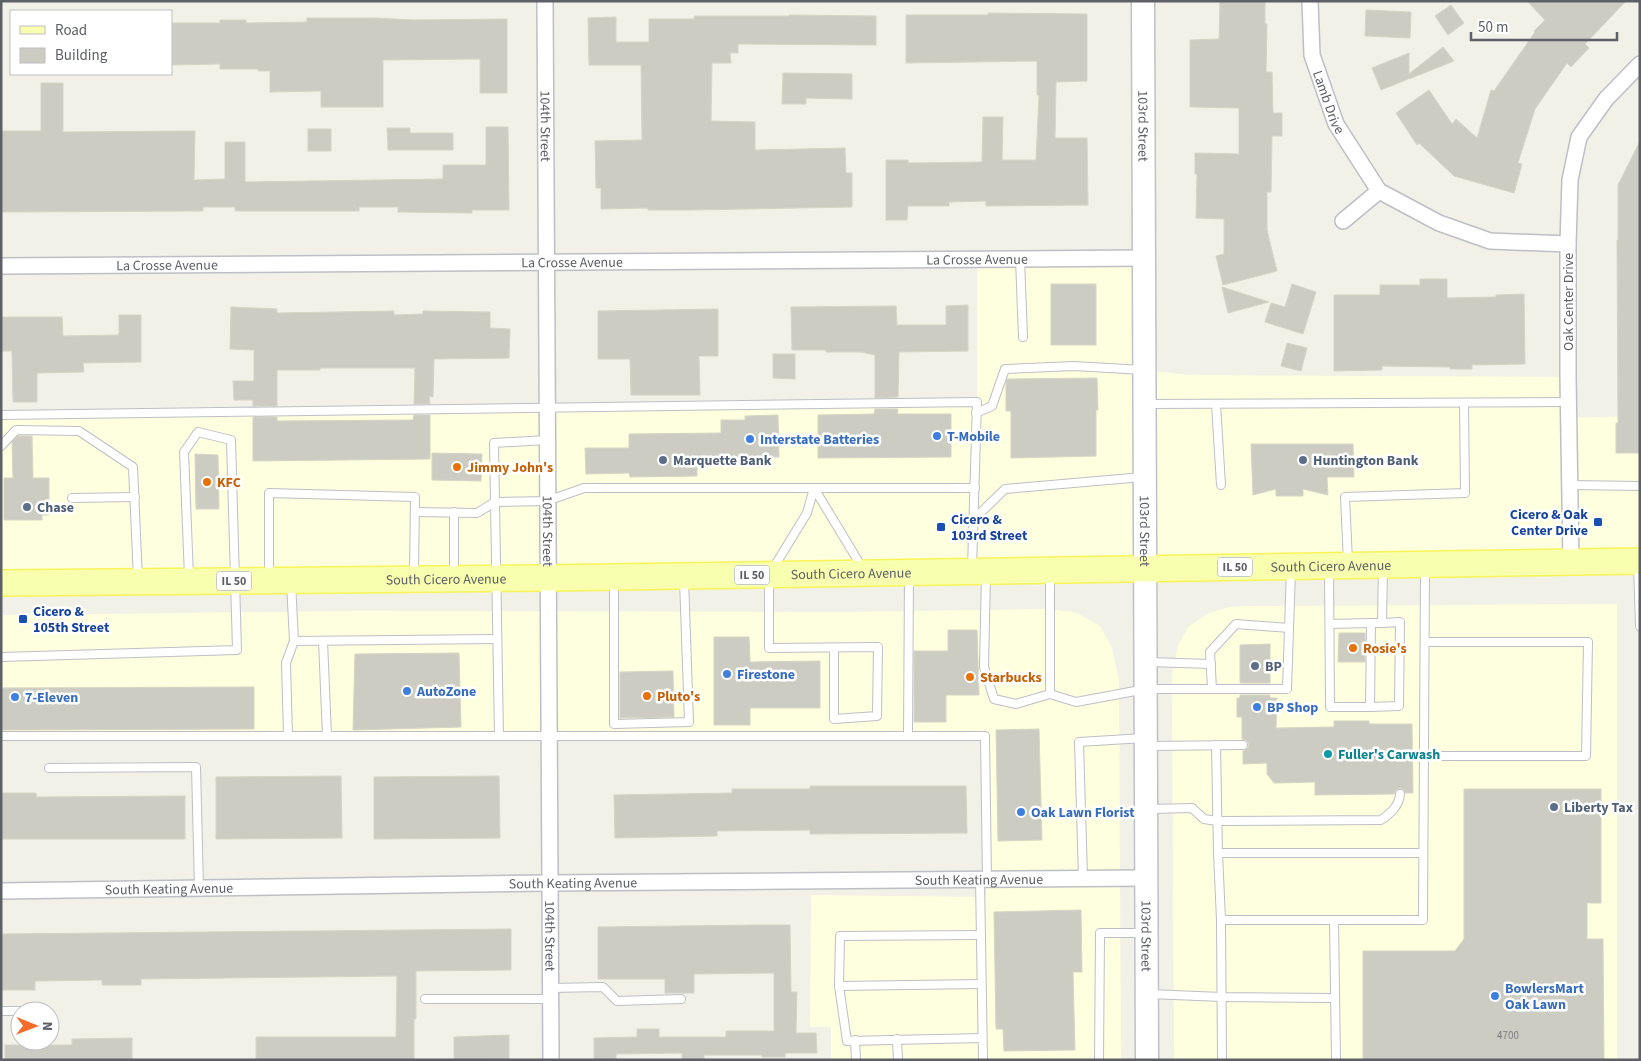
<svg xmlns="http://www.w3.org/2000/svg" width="1641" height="1061" font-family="'Source Sans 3',sans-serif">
<rect width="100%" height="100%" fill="#f1f1e7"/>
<g fill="#feffde">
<path d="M1144 258 1145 370 1188 375 1568 377 1569 418 1640 416V561L1 583V415L977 402V259Z"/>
<path d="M1617 604V1060H1174L1172 674 1178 646 1188 627 1207 614 1229 607 1248 606Z"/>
<path d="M1046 609 1075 612 1100 626 1112 648 1119 680 1121 1060H831V1027H810L811 895 986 897 987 879 985 736H1V615L354 611 842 612Z"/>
</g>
<g fill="#ccccc3" stroke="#d6d5c4">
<path d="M1220 1H1265V24H1267L1266 72H1272L1273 113H1282V136H1272L1271 192H1267V230L1277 271 1223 285 1216 256 1224 254V219L1196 218 1197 174H1195V153L1239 154V108L1190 107V40L1219 39Z"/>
<path d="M1527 1H1626L1585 44 1589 48 1571 67 1567 63 1535 109 1518 163 1522 164 1514 193 1454 176 1419 143 1417 145 1396 113 1429 90 1452 124 1456 119 1477 138 1491 90 1494 91 1535 32 1534 31 1545 20Z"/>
<path d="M1451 5 1464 23 1448 35 1435 16Z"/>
<path d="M1366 10 1411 12 1410 38 1365 36Z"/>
<path d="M988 13 1087 14V81L1056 82 1055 138H1087L1088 205 986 206V201L949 202V206H908L907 220H886V160H908V163L982 162 983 117H1003L1002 160H1036L1039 95H1037V61L906 63V15H988Z"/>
<path d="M789 15 876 16V45L738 44V53H730L731 63H712L711 121 755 122V150L845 148 846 173H852V207L692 210H648V208L601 209V188H596L595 141 642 140 641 65H589L588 18 616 17V42H649V19H694V16H789Z"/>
<path d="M307 18H374L414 20 507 19V93H480V59L383 60V107H321V91L270 92V71H258V69H220V64L171 65V23H220V20H246V23L307 22Z"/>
<path d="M1443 47 1454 61 1409 79 1408 78V79L1381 90 1372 68 1409 53V74Z"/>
<path d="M783 73 852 74V99L806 98V104H782Z"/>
<path d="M41 83H63V132L195 131 194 180 225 179V142H245V182L443 179V165H486V127H508L509 210H472V213L398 212V207H359V211H235V207H203V211L2 212 1 131H41Z"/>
<path d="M387 128H410V133H453V150H388Z"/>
<rect x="308" y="129" width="23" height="22"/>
<path d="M1640 141V453H1616V423H1618L1617 240H1618V185Z"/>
<path d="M1420 279H1447V298L1496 297V295L1524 294 1525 364 1472 365V369H1450V367L1382 366V370L1334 371V295H1380V285H1420Z"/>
<rect x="1051" y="284" width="45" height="61"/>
<path d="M1292 284 1316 292 1303 334 1265 322 1271 303 1285 307Z"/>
<path d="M1222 287 1269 302 1228 313Z"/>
<path d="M968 305V351L899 352 898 397 875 398V355L861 352H826V350H792L791 307 896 306 897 325H946V306Z"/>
<path d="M231 307 277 309V313L394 311V315L423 314V311L490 312V328L510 329 509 358 434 359 433 397 429 396 430 404H414L415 368H320V370H277V406H253V400H234L233 381H254V350L230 349Z"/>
<path d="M718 309V356H699L700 395H631L630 359H598V311Z"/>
<path d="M119 315H141V362L83 363 84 372 37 373V402H13L12 351H1V317H62L63 336 119 335Z"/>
<path d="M1287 343 1307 348 1301 371 1281 366Z"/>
<path d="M773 354H795V379L773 378Z"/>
<path d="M1097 378 1098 410H1096V456L1011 458V411H1006V384L1007 379Z"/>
<path d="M875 409H898L897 414H951V457L818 458V415L874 414Z"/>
<path d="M414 415H430V459L253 461V417H277V421L413 420Z"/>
<path d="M778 415 779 457 697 458V476L630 477 629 473 586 474 585 448H629V434L721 433V420H745V416Z"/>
<path d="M18 436H32L33 478H49V515H42V520H4V478H13L12 442Z"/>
<path d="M1251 444H1353L1354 477H1327L1328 495 1303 489V496H1276V489L1253 495Z"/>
<path d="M432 453 482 454 481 481 432 480Z"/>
<path d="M195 454 218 455 219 509H196Z"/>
<path d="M948 630H977L979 695H946V722H914V651H948Z"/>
<path d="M1339 633H1365V662H1338Z"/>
<path d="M714 637H749L750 662 820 661V708H750V725H714Z"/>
<path d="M1270 644V683H1240V645Z"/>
<path d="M459 653 461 727 353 730 355 654Z"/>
<path d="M673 671 674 717 620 718V672Z"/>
<path d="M254 687V729L1 730V688Z"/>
<path d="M1240 695H1270V698H1277L1276 728 1334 727V721H1369V724H1412L1413 793H1405L1404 790 1400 788 1396 790 1394 794 1315 795V782L1274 783 1267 774V763L1243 764V751L1248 748 1249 744 1246 740 1242 739V717H1237V698H1240Z"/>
<path d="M1039 729 1042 840 998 841 996 730Z"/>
<path d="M341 776 342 838 216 839V777Z"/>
<path d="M499 776 500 838 374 839V777Z"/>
<path d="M810 786H966L967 833 810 834V830L717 831V836L615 838 614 795 732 793V789H810Z"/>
<path d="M1464 789H1601V903H1587V939H1603L1604 1060H1363V951H1455L1464 939Z"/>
<path d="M1 793H36V797L185 796V839H1Z"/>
<path d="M1081 910 1082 972H1073L1075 1050 1004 1051 1003 1029H996L994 912Z"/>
<path d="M757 925H790L791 992H797L796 1033H816L817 1053H785V1057H762V1055H704V1060H682V1053L616 1054V1060H594V1038L637 1037V1029H659V1037H726V1031H774V973L694 974V993H665V979H598V927Z"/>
<path d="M511 929V970L416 971V1019H414V1060H256V1037H396L397 976 141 979V985H102V980L35 981V990H1V934Z"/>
<path d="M509 1035V1059L454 1060V1037Z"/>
<path d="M132 1038V1060H5V1045H72V1039Z"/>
</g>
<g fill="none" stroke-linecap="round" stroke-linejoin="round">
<g stroke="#bebfc6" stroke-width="10">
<g id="service">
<path d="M1020 259 1023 337"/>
<path d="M1145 404 1568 402"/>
<path d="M1216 404 1221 485"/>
<path d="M976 413 992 406 1005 369 1074 366 1143 370"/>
<path d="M1 415 977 402 972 569"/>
<path d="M1 446 16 430 79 431 133 467 138 579"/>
<path d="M1570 485 1640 486"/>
<path d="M72 498 135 497"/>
<path d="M415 512 477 513 495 502 547 501 584 488H975"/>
<path d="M974 519 1005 489 1143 477"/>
<path d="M1348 561 1345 497 1465 493 1464 403"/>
<path d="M1638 565 1640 626"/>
<path d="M1329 568 1330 707H1370L1371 623H1382L1383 567"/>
<path d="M1050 573V694L1076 702 1146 689H1287L1291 569"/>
<path d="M986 574 984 667 994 699 1016 704 1050 694"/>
<path d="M454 575V512"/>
<path d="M269 576V493L415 497 414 575"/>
<path d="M614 579V724L689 722 684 579"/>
<path d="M1330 624 1371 623"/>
<path d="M294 641 497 639"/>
<path d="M323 641 327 736"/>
<path d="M834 648V719L877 716 878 647 769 648V575L807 513 814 488 863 569"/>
<path d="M1 657 237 650 231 440 198 432 184 452 189 577"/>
<path d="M1148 662 1211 664"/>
<path d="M1212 689 1210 652 1236 624 1289 628"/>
<path d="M1370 707 1399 706 1400 622 1382 623"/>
<path d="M1 736H985L987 879"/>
<path d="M288 736 286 663 294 641 291 583"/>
<path d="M499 736 494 443 547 440"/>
<path d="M908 736 909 574"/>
<path d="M1216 745 1218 853"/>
<path d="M1147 746 1243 745"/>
<path d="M1424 756H1586L1588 642H1425"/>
<path d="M49 768 196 767 199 888"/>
<path d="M1149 809 1192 808 1204 819 1217 821 1381 820C1391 813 1399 806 1400 794"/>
<path d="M1083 878 1079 742 1144 738"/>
<path d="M980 879 983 1060"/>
<path d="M1221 920 1218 853H1423"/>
<path d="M1334 920 1336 1060"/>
<path d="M981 935 840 936 839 986 847 1041 982 1038"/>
<path d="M839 986 981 984"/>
<path d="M550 988 603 987 617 1001 681 999"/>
<path d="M1149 994 1222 997 1335 998"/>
<path d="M425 999H550"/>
<path d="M1 1011H20"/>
<path d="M897 1039 898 1060"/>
<path d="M855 1040 856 1060"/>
<path d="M1099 1060 1100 933H1144"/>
<path d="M1222 1060 1221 920H1423L1425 567"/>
</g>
</g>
<g stroke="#bebfc6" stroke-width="18">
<g id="minor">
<path id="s1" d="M545 1 551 1060"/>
<path id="s2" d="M1310 1 1312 55 1336 124 1379 191 1439 223 1490 241 1568 244"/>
<path d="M1343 221 1379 191"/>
<path id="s3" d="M1 266 1144 258"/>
<path d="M1571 563 1568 377V244L1570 180 1579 137 1606 99 1640 64"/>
<path id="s4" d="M1 891 549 883 1147 878"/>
</g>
</g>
<g stroke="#bfc0c8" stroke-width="25">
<g id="secondary">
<path id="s5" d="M1143 1 1147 1060"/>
</g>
</g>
<g stroke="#f8f458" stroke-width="28">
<g id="primary">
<path id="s6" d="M1 583 548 578 1640 561"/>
</g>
</g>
<use href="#service" stroke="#fff" stroke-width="8"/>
<use href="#minor" stroke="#fff" stroke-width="15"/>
<use href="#secondary" stroke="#fff" stroke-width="22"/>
<use href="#primary" stroke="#f8ffae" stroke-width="25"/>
</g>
<g fill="#3f7fe0" stroke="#fff" stroke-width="2">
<circle cx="937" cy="436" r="5"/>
<circle cx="750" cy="439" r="5"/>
<circle cx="727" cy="674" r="5"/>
<circle cx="407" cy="691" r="5"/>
<circle cx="15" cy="697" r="5"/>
<circle cx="1257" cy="707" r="5"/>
<circle cx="1021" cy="812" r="5"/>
<circle cx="1495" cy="996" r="5"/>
</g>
<g fill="#5c6f8a" stroke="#fff" stroke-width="2">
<circle cx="663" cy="460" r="5"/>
<circle cx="1303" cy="460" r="5"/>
<circle cx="27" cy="507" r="5"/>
<circle cx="1255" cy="666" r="5"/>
<circle cx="1554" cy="807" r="5"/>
</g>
<g fill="#e8710a" stroke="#fff" stroke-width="2">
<circle cx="457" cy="467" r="5"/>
<circle cx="207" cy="482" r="5"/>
<circle cx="1353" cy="648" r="5"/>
<circle cx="970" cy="677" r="5"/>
<circle cx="647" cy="696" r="5"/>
</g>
<g fill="#1a4fb4" stroke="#fff" stroke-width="2">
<rect x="1593" y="517" width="10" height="10" rx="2.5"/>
<rect x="936" y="522" width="10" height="10" rx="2.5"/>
<rect x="18" y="614" width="10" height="10" rx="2.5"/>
</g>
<circle fill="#0f9aa8" stroke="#fff" stroke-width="2" cx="1328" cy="754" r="5"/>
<g text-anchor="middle" stroke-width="5" stroke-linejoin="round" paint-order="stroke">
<g font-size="11" fill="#7a7b7f">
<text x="1508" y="1039">4700</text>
</g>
<g fill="#fff" stroke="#8e9095" stroke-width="1">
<rect x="1217.5" y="557.5" width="35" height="19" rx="4"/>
<rect x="734.5" y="565.5" width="35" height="19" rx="4"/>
<rect x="216.5" y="571.5" width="35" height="19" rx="4"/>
</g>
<g font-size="12" font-weight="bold" fill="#5e6068">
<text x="1235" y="571">IL 50</text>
<text x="752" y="579">IL 50</text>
<text x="234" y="585">IL 50</text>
</g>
<g font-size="14" fill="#5e6068" stroke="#fff">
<text dy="5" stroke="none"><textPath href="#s2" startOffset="104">Lamb Drive</textPath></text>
<text dy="5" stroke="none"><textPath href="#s1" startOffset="125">104th Street</textPath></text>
<text dy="5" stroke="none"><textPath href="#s5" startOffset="125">103rd Street</textPath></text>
<text dy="5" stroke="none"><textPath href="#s3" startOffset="976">La Crosse Avenue</textPath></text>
<text dy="5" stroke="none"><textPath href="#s3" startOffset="571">La Crosse Avenue</textPath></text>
<text dy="5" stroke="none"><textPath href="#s3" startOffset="166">La Crosse Avenue</textPath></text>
<text transform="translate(1568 302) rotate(-90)" y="5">Oak Center Drive</text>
<text dy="5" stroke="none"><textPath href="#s1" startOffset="530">104th Street</textPath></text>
<text dy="5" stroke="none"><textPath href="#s5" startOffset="530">103rd Street</textPath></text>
<text dy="5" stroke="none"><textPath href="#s6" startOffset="1330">South Cicero Avenue</textPath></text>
<text dy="5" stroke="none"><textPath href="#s6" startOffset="850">South Cicero Avenue</textPath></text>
<text dy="5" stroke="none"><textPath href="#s6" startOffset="445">South Cicero Avenue</textPath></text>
<text dy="5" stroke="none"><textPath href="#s4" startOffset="978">South Keating Avenue</textPath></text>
<text dy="5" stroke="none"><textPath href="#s4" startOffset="572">South Keating Avenue</textPath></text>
<text dy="5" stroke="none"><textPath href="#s4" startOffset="168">South Keating Avenue</textPath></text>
<text dy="5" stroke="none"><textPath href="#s1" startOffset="935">104th Street</textPath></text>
<text dy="5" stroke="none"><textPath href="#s5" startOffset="935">103rd Street</textPath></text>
</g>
<g font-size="14" font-weight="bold" fill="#366cbe" stroke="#fff" text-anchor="start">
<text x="947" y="441">T-Mobile</text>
<text x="760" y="444">Interstate Batteries</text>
<text x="737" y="679">Firestone</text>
<text x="417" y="696">AutoZone</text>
<text x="25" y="702">7-Eleven</text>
<text x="1267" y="712">BP Shop</text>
<text x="1031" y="817">Oak Lawn Florist</text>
<text x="1505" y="993">BowlersMart<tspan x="1505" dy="16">Oak Lawn</tspan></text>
</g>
<g font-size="14" font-weight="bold" fill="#4e5e75" stroke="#fff" text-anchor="start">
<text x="673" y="465">Marquette Bank</text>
<text x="1313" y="465">Huntington Bank</text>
<text x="37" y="512">Chase</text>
<text x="1265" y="671">BP</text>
<text x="1564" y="812">Liberty Tax</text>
</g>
<g font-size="14" font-weight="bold" fill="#c56008" stroke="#fff" text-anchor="start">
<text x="467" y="472">Jimmy John's</text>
<text x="217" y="487">KFC</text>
<text x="1363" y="653">Rosie's</text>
<text x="980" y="682">Starbucks</text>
<text x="657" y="701">Pluto's</text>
</g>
<g font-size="14" font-weight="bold" fill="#164399" stroke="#fff" text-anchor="start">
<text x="1588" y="519" text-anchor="end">Cicero &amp; Oak<tspan x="1588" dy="16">Center Drive</tspan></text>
<text x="951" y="524">Cicero &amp;<tspan x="951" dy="16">103rd Street</tspan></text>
<text x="33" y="616">Cicero &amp;<tspan x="33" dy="16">105th Street</tspan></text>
</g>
<g font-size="14" font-weight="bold" fill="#0d838f" stroke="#fff" text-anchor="start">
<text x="1338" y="759">Fuller's Carwash</text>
</g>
</g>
<rect width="1641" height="1061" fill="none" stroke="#5e6068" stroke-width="5"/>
<rect x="10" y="10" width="162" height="65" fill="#ffffff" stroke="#bfbfc3"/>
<rect x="20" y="26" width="25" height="8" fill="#f8ffae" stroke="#bfbfc3"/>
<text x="55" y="35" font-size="15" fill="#5e6068">Road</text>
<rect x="20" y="48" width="25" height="15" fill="#ccccc3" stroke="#bfbfc3"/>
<text x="55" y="60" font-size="15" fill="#5e6068">Building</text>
<g transform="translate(35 1026) rotate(91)"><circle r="24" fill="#ffffff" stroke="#bfbfc3"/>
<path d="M0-4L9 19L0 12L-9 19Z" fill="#f26d2c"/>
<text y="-8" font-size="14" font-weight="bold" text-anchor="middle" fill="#5e6068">N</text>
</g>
<path d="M1471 32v8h146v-8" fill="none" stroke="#5e6068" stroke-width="2.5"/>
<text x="1478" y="32" font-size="15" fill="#5e6068" stroke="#ffffff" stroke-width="4" paint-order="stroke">50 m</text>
</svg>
